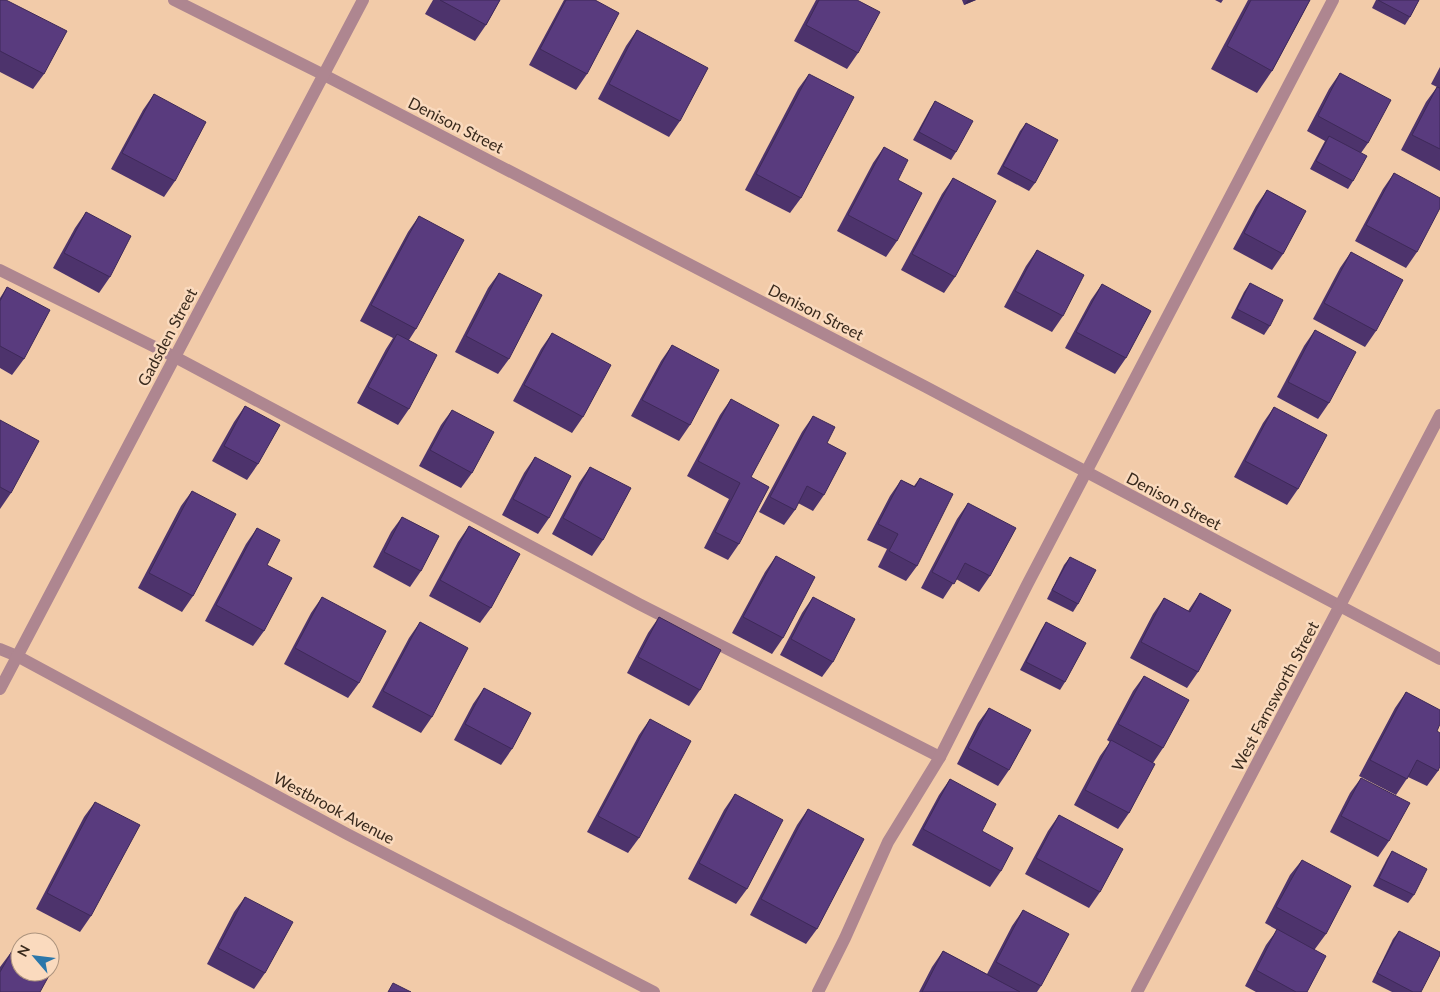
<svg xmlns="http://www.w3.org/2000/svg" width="1440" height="992" font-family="Lato,sans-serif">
<rect width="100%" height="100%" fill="#f2cba9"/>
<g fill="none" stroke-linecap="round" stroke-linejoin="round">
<g stroke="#ae8690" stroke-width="12">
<path d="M174 0 324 75 926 387 1440 659"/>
<path d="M0 270 175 357 639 604 940 757"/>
<path d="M0 649 17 656 347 834 654 992"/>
<path d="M0 689 363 0"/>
<path d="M818 992 845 938 888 842 940 757 1027 585 1333 0"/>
<path d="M1137 992 1440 415"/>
</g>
</g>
<g fill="#4d336c">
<path d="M0 0 44 74 33 89 0 72Z"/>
<path d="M433 0H500L486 25 475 41 425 14Z"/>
<path d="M564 0H595L587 74 576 90 529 65Z"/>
<path d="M816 0H857L858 53 847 69 794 41Z"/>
<path d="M962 0H976L964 5Z"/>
<path d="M1215 0H1223L1221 3Z"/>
<path d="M1248 0H1310L1272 71 1257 93 1211 69Z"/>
<path d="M1376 0H1419L1410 17 1405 25 1372 8Z"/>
<path d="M637 30 680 121 669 137 598 99 626 46Z"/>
<path d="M1440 67V171L1401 150 1426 102 1437 87 1431 84Z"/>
<path d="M1340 73 1368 143 1361 153 1353 181 1348 189 1310 169 1325 141 1307 131 1329 89Z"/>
<path d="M809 74 801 198 790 213 745 190 798 89Z"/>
<path d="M154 94 175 181 164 197 111 169 143 110Z"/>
<path d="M935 101 956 152 951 160 913 140 930 109Z"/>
<path d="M1026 123 1035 183 1029 191 997 174 1020 131Z"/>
<path d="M884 147 898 180 897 241 886 257 837 231 873 163Z"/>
<path d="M1394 173 1417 252 1406 268 1355 241 1383 189Z"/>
<path d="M953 178 955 277 944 293 901 270 942 194Z"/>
<path d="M1267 190 1283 254 1272 270 1233 249 1256 206Z"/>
<path d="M86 212 110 277 99 293 53 268 75 228Z"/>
<path d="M419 216 416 329 409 340V409L398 425 357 403 386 349 393 338 360 321 408 232Z"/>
<path d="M1037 250 1063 316 1052 332 1004 307 1026 266Z"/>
<path d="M1351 252 1376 331 1365 347 1313 319 1340 268Z"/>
<path d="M499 273 509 359 498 374 455 352 488 288Z"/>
<path d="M1250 283 1270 326 1264 335 1231 318 1244 292Z"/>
<path d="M1102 284 1126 358 1115 374 1065 348 1091 300Z"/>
<path d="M7 287 24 359 12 375 0 368V298Z"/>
<path d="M1315 330 1329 403 1318 419 1277 397 1304 346Z"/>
<path d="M552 333 583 417 572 433 513 401 541 349Z"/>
<path d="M672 345 690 425 679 441 631 416 661 361Z"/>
<path d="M731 399 751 477 739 544 728 560 704 548 729 499 687 476 720 415Z"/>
<path d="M245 406 258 464 247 480 212 461 234 422Z"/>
<path d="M1274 407 1298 489 1287 505 1234 477 1263 423Z"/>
<path d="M452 410 472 473 461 488 419 466 441 425Z"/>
<path d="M813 416 827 443 824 495 813 511 798 503 795 510 784 525 759 512 802 432Z"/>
<path d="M0 420 11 493 0 509Z"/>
<path d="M535 457 549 518 538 534 502 515 524 473Z"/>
<path d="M590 467 603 540 592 556 552 534 579 483Z"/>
<path d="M920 478 917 566 906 581 878 567 887 549 867 540 890 496 901 480 914 486Z"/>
<path d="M192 491 193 596 182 612 138 588 181 506Z"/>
<path d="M968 503 990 576 979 592 956 579 943 599 921 588 957 519Z"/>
<path d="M402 517 421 571 410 587 373 567 391 532Z"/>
<path d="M469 526 491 608 480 623 429 596 458 542Z"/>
<path d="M257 528 267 565 264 631 253 646 205 621 246 544Z"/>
<path d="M776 556 783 638 772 654 732 633 765 572Z"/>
<path d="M1070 557 1078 604 1073 612 1047 599 1064 565Z"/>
<path d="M1200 593 1198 672 1187 688 1130 658 1153 614 1164 598 1188 611Z"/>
<path d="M322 597 359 683 348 698 284 664 311 613Z"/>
<path d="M813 597 833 662 822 677 780 655 802 613Z"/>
<path d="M659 617 700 690 689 706 627 673 648 633Z"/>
<path d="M420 622 432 717 421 733 372 707 409 638Z"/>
<path d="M1046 622 1065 682 1060 690 1020 670 1041 630Z"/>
<path d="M1144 676 1163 748 1153 763 1129 813 1118 829 1074 805 1100 756 1110 742 1107 740 1133 691Z"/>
<path d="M484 688 512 749 501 765 454 740 473 704Z"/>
<path d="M1406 692 1437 731 1438 771 1427 786 1408 777 1396 795 1359 776 1395 708Z"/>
<path d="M989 708 1009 770 998 786 957 764 978 723Z"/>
<path d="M650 719 639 838 628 853 587 832 639 735Z"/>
<path d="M1361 778 1389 841 1378 857 1330 832 1350 793Z"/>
<path d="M950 779 982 831 1001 871 990 887 912 845 939 795Z"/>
<path d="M735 794 747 889 736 904 688 879 724 810Z"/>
<path d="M95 802 91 916 80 932 36 909 84 817Z"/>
<path d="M808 809 817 929 806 944 750 915 797 825Z"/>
<path d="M1059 815 1100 892 1089 908 1025 874 1048 831Z"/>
<path d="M1392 851 1414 895 1408 903 1373 886 1387 859Z"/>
<path d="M1302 860 1326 934 1315 949 1307 992H1256L1245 986 1266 945 1277 930 1265 923 1290 875Z"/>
<path d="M245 897 265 973 254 989 207 964 234 912Z"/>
<path d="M1023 910 1041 986 1037 992H919L932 967 943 951 987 974 1012 926Z"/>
<path d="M1399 931 1421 992H1392L1372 982 1393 939Z"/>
<path d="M12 951 0 992V967Z"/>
</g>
<path fill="#3e2958" d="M968 0H976L964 5Z"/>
<g fill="#593b7e" stroke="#3e2958">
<path d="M0 0H6L67 31 44 74 0 51Z"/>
<path d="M440 0H500L486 25Z"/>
<path d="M566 0H595L619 13 587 74 540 49Z"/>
<path d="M819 0H857L880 12 858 53 806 25Z"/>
<path d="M1251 0H1310L1272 71 1227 46Z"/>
<path d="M1378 0H1419L1410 17Z"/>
<path d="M637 30 708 68 680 121 609 84Z"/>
<path d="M1340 73 1391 100 1368 143 1318 116Z"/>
<path d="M809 74 854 97 801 198 756 174Z"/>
<path d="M1437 87 1440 88V149L1412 135Z"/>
<path d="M154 94 206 122 175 181 122 153Z"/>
<path d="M935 101 973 121 956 152 919 132Z"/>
<path d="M1026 123 1058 140 1035 183 1003 166Z"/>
<path d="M1329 136 1367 156 1353 181 1316 161Z"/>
<path d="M884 147 908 160 898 180 922 193 897 241 848 215Z"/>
<path d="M1394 173 1440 198V208L1417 252 1366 225Z"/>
<path d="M953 178 996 201 955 277 912 254Z"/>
<path d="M1267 190 1306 211 1283 254 1244 233Z"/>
<path d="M86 212 131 236 110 277 64 253Z"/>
<path d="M419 216 464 240 416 329 371 305Z"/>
<path d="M1037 250 1084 275 1063 316 1015 291Z"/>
<path d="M1351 252 1403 280 1376 331 1324 303Z"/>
<path d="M499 273 542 295 509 359 466 336Z"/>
<path d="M1250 283 1283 300 1270 326 1237 309Z"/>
<path d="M1102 284 1151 311 1126 358 1076 332Z"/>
<path d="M7 287 50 310 24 359 0 346V301Z"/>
<path d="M1315 330 1356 352 1329 403 1288 382Z"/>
<path d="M552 333 611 365 583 417 524 385Z"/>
<path d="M397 334 437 355 409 409 368 387Z"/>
<path d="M672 345 719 370 690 425 642 400Z"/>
<path d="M731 399 779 425 751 477 769 487 739 544 715 532 740 483 698 461Z"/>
<path d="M245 406 280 425 258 464 224 446Z"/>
<path d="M1274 407 1327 435 1298 489 1245 461Z"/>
<path d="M452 410 494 432 472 473 430 450Z"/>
<path d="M813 416 835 427 827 443 846 453 824 495 807 486 795 510 770 497Z"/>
<path d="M0 420 39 441 11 493 0 487Z"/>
<path d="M535 457 571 476 549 518 513 499Z"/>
<path d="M590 467 631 488 603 540 563 518Z"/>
<path d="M920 478 953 494 917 566 889 551 898 534 878 524 901 480 915 487Z"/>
<path d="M192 491 236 514 193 596 149 573Z"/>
<path d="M968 503 1016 528 990 576 965 563 954 584 932 572Z"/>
<path d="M402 517 439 536 421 571 384 552Z"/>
<path d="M469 526 520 554 491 608 440 580Z"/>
<path d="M257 528 280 540 267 565 292 578 264 631 216 605Z"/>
<path d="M776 556 815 577 783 638 743 617Z"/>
<path d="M1070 557 1096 570 1078 604 1052 590Z"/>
<path d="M1200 593 1231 610 1198 672 1141 642 1164 598 1190 612Z"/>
<path d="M322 597 386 631 359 683 295 648Z"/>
<path d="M813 597 855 619 833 662 791 639Z"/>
<path d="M659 617 721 650 700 690 638 657Z"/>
<path d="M420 622 468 648 432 717 383 691Z"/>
<path d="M1046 622 1086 643 1065 682 1026 662Z"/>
<path d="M1144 676 1189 700 1163 748 1118 724Z"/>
<path d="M484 688 531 713 512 749 465 724Z"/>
<path d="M1406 692 1440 710V724L1437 731 1440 733V766L1438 771 1417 760 1407 779 1370 760Z"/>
<path d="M989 708 1031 730 1009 770 968 748Z"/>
<path d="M650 719 691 741 639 838 598 816Z"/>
<path d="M1111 740 1155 764 1129 813 1085 790Z"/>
<path d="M1361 778 1410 803 1389 841 1341 816Z"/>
<path d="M950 779 996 804 982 831 1013 848 1001 871 923 829Z"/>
<path d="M735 794 783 820 747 889 699 863Z"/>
<path d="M95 802 140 825 91 916 47 893Z"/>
<path d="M808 809 864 839 817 929 761 899Z"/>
<path d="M1059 815 1123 849 1100 892 1036 858Z"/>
<path d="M1392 851 1427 869 1414 895 1379 878Z"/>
<path d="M1302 860 1351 886 1326 934 1276 907Z"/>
<path d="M245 897 293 922 265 973 218 948Z"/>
<path d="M1023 910 1069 934 1041 986 996 962Z"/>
<path d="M1277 929 1326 956 1307 992H1296L1256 970Z"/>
<path d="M1399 931 1440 952V955L1421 992H1413L1377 973Z"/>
<path d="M12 951 20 955V972H51L40 992H0V972Z"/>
<path d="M943 951 1020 992H922Z"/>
<path d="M393 983 411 992H388Z"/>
</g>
<g text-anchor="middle" stroke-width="5" stroke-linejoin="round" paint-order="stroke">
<g font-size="16" fill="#392a1d" stroke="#fadabe">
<text transform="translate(456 125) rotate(27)" y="6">Denison Street</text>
<text transform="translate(816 312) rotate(27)" y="6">Denison Street</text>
<text transform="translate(167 337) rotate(-62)" y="6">Gadsden Street</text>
<text transform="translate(1174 501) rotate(28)" y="6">Denison Street</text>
<text transform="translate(1275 696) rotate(-62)" y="6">West Farnsworth Street</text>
<text transform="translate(334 808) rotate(28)" y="6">Westbrook Avenue</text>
</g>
</g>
<g transform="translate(35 957) rotate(298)"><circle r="24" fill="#fadabe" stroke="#ad947e"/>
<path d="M0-4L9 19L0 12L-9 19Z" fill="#2b77aa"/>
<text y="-8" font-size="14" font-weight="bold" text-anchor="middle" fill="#392a1d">N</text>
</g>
</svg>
